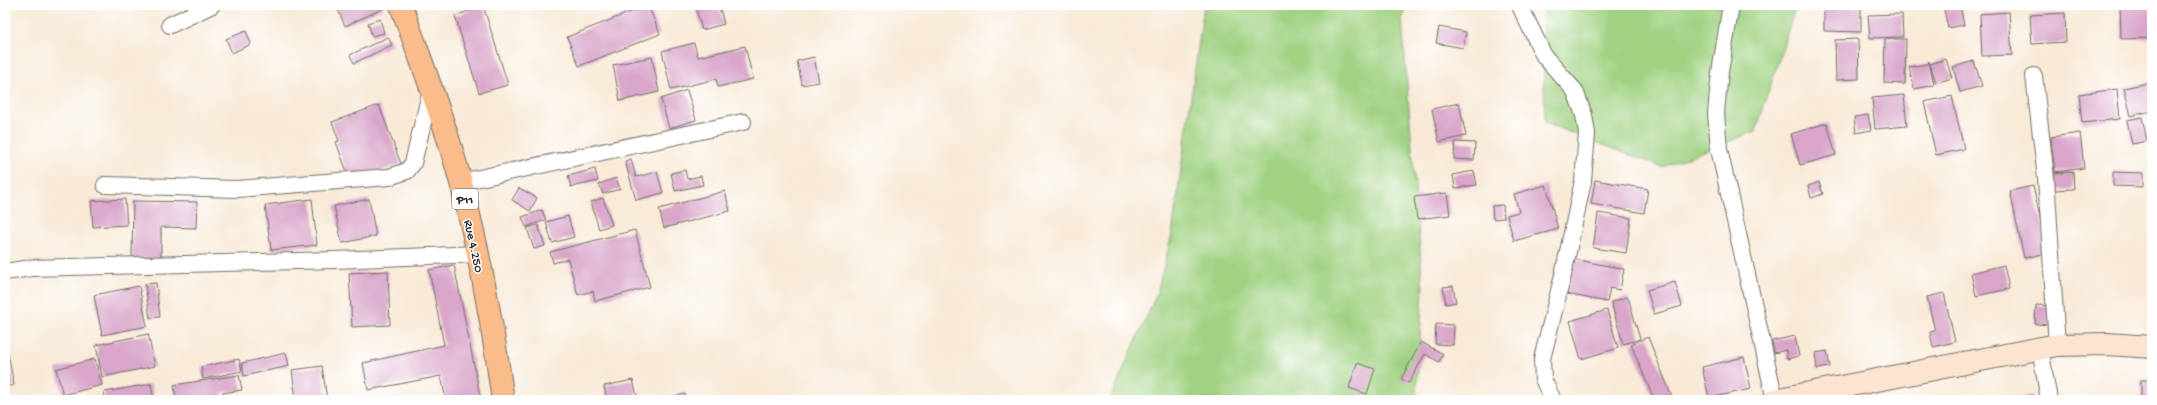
<svg xmlns="http://www.w3.org/2000/svg" width="2157" height="405" font-family="'Gochi Hand',sans-serif">
<rect width="100%" height="100%" fill="#fff"/>
<filter id="ink" filterUnits="userSpaceOnUse"><feTurbulence type="fractalNoise" baseFrequency=".025" numOctaves="2"/><feDisplacementMap in="SourceGraphic" scale="8" xChannelSelector="R" yChannelSelector="G"/><feConvolveMatrix kernelMatrix="1 2 1 2 8 2 1 2 1" color-interpolation-filters="sRGB"/></filter>
<filter id="wash" filterUnits="userSpaceOnUse"><feTurbulence type="fractalNoise" baseFrequency=".012" numOctaves="4" result="noise"/><feDisplacementMap in="SourceGraphic" scale="16" xChannelSelector="R" yChannelSelector="G"/><feGaussianBlur stdDeviation="0.9" result="paint"/><feColorMatrix in="noise" values="0 0 0 0 0 0 0 0 0 0 0 0 0 0 0 0 0 1.4 0 .05"/><feComposite in="paint" operator="in"/></filter>
<g filter="url(#wash)">
<rect width="100%" height="100%" fill="#f8ead7"/>
<g fill="#a0d282" stroke="#667e56">
<path d="M1204 5H1407L1402 20 1423 289 1416 400H1110L1157 293 1172 234Z"/>
<path d="M1542 5H1796L1756 131 1662 167 1545 123Z"/>
</g>
<g id="blocks">
<g fill="#d9a6ca">
<path d="M336 5H383L384 8 345 26Z"/>
<path d="M468 5H483L508 85 479 93 455 16 469 11Z"/>
<path d="M648 5 660 34 579 66 567 37Z"/>
<path d="M695 5H719L724 24 702 30Z"/>
<path d="M1943 5H1960L1964 25 1948 28Z"/>
<path d="M1824 6 1861 7V32L1824 31Z"/>
<path d="M2120 6H2152V38L2121 39Z"/>
<path d="M2009 12 2012 55 1982 56 1980 14Z"/>
<path d="M2065 13 2066 42 2032 44 2030 15Z"/>
<path d="M1902 14 1903 37 1870 38 1868 15Z"/>
<path d="M380 19 384 33 372 36 368 23Z"/>
<path d="M1439 27 1466 32 1463 48 1436 43Z"/>
<path d="M246 31 251 44 232 53 226 39Z"/>
<path d="M388 37 392 45 354 63 350 55Z"/>
<path d="M1858 39 1859 79 1836 80 1835 40Z"/>
<path d="M1885 39H1906L1905 84 1884 83Z"/>
<path d="M694 43 698 57 745 46 753 79 718 87 716 79 671 90 662 51Z"/>
<path d="M652 57 659 92 620 101 613 65Z"/>
<path d="M814 57 819 82 802 85 797 61Z"/>
<path d="M1946 59 1952 78 1936 83 1930 64Z"/>
<path d="M1929 61 1934 85 1914 89 1909 67 1928 64Z"/>
<path d="M1974 61 1982 86 1960 92 1953 67Z"/>
<path d="M2152 82V111L2131 116 2124 88Z"/>
<path d="M2117 89 2120 119 2082 123 2079 94Z"/>
<path d="M687 90 696 120 669 128 661 99Z"/>
<path d="M1904 95 1907 126 1875 129 1872 98Z"/>
<path d="M1952 96 1964 149 1936 155 1924 102Z"/>
<path d="M1459 103 1466 136 1439 142 1432 109Z"/>
<path d="M379 105 401 164 351 183 336 142 339 141 332 122Z"/>
<path d="M1868 115 1871 130 1856 133 1854 117Z"/>
<path d="M2142 117 2147 141 2132 144 2127 120Z"/>
<path d="M1827 123 1836 155 1800 165 1791 134Z"/>
<path d="M2080 133 2084 168 2055 172 2051 137Z"/>
<path d="M1455 142 1475 143 1474 160 1454 159Z"/>
<path d="M631 159 636 177 657 172 663 193 636 200 625 161Z"/>
<path d="M595 169 598 181 571 187 568 176Z"/>
<path d="M685 170 687 179 701 176 703 185 675 191 671 173Z"/>
<path d="M1474 171 1477 185 1455 188 1453 175Z"/>
<path d="M2073 172 2074 189 2055 190 2054 173Z"/>
<path d="M2113 172 2143 173V187L2113 186Z"/>
<path d="M616 178 620 189 603 194 599 184Z"/>
<path d="M1595 180 1648 189 1644 213 1591 204Z"/>
<path d="M1819 182 1823 194 1811 198 1808 186Z"/>
<path d="M1546 185 1558 229 1514 241 1507 215 1519 212 1514 194Z"/>
<path d="M2033 186 2048 253 2024 258 2010 191Z"/>
<path d="M519 188 537 198 530 211 512 200Z"/>
<path d="M725 191 730 211 664 228 659 209Z"/>
<path d="M1447 193 1450 215 1417 219 1414 197Z"/>
<path d="M603 198 612 225 599 229 591 202Z"/>
<path d="M125 199 127 225 93 227 91 201Z"/>
<path d="M312 199 317 245 271 250 265 205Z"/>
<path d="M369 199 376 236 342 243 334 206Z"/>
<path d="M133 201 197 202 196 228 161 227V259H132Z"/>
<path d="M1503 205 1504 218 1493 219 1492 206Z"/>
<path d="M542 210 546 220 526 227 522 217Z"/>
<path d="M1598 213 1631 218 1626 253 1593 248Z"/>
<path d="M568 216 574 237 552 243 546 222Z"/>
<path d="M538 225 545 246 534 249 527 228Z"/>
<path d="M635 230 650 287 595 301 593 291 578 295 568 259 553 263 550 252Z"/>
<path d="M1573 259 1624 269 1620 290 1610 288 1607 302 1567 294Z"/>
<path d="M454 265 481 400H446L441 376 368 390 363 363 444 345 429 270Z"/>
<path d="M2004 265 2009 289 1976 296 1971 273Z"/>
<path d="M388 271 390 325 352 327 349 273Z"/>
<path d="M1675 282 1682 306 1654 314 1647 290Z"/>
<path d="M156 283 160 317 150 318 145 284Z"/>
<path d="M139 286 147 326 102 335 94 295Z"/>
<path d="M1453 286 1456 302 1446 304 1443 287Z"/>
<path d="M1944 293 1955 342 1933 347 1930 332 1935 331 1927 297Z"/>
<path d="M1628 297 1640 339 1623 344 1611 302Z"/>
<path d="M2036 305 2053 306 2052 325 2035 324Z"/>
<path d="M1607 310 1618 348 1581 359 1570 321Z"/>
<path d="M1436 324 1454 325 1453 345 1435 344Z"/>
<path d="M148 334 155 366 102 377 96 345Z"/>
<path d="M1795 336 1799 356 1787 359 1786 350 1774 353 1772 341Z"/>
<path d="M1648 337 1672 397 1665 400H1654L1631 344Z"/>
<path d="M1421 342 1443 354 1439 362 1425 354 1409 383 1401 379Z"/>
<path d="M1827 351 1830 367 1817 369 1815 353Z"/>
<path d="M286 353 289 366 244 376 242 363Z"/>
<path d="M8 354 14 385 5 387V355Z"/>
<path d="M1744 357 1751 389 1709 398 1702 367Z"/>
<path d="M95 359 102 385 63 395 56 369Z"/>
<path d="M239 359 242 371 203 379 201 367Z"/>
<path d="M1357 363 1375 369 1367 394 1349 388Z"/>
<path d="M322 366 327 400H296L292 370Z"/>
<path d="M239 375 242 390 222 393 223 400H176L174 385Z"/>
<path d="M633 380 638 400H607L604 386Z"/>
<rect x="2141" y="380" width="11" height="20"/>
<path d="M151 384 154 400H105L104 392Z"/>
<path d="M685 394 687 400H659V399Z"/>
<path d="M2033 395V400H2012V399Z"/>
<path d="M2135 398V400H2098V399Z"/>
</g>
</g>
</g>
<g filter="url(#ink)">
<use href="#blocks" fill-opacity="0" stroke="#736e67" stroke-width="1"/>
<g fill="none" stroke-linecap="round" stroke-linejoin="round">
<g stroke="#736e67" stroke-width="18">
<g id="street">
<path d="M1731 5 1720 72 1716 113 1719 149 1775 400"/>
<path d="M1521 8 1544 56 1575 91 1584 115 1587 134 1583 181 1563 275 1542 359 1543 379 1553 400"/>
<path d="M170 25 212 5"/>
<path d="M2034 76 2046 178 2057 345"/>
<path d="M461 182 743 122"/>
<path d="M105 185 237 189 389 177 407 171 413 163 431 90"/>
<path d="M5 272 31 268 335 260 478 254"/>
<path d="M2040 348 2049 400"/>
</g>
</g>
<g stroke="#736e67" stroke-width="24">
<path id="secondary" d="M1774 400 2057 345 2107 344 2152 347"/>
</g>
<g stroke="#736e67" stroke-width="24">
<path id="primary" d="M401 5C422 64 445 122 461 183 480 254 493 327 503 400"/>
</g>
<use href="#street" stroke="#fff" stroke-width="16"/>
<use href="#secondary" stroke="#fde4d0" stroke-width="22"/>
<use href="#primary" stroke="#f9bc8a" stroke-width="22"/>
</g>
</g>
<g text-anchor="middle" stroke-width="3" stroke-linejoin="round" paint-order="stroke">
<rect fill="#fff" stroke="#6b6b6b" stroke-width="1" x="452" y="189" width="26" height="20" rx="3"/>
<g font-size="12" font-weight="bold" fill="#2b2b2b">
<text x="465" y="203">P11</text>
</g>
<g font-size="13" fill="#2b2b2b" stroke="#fff">
<text transform="translate(475 246) rotate(78)" y="5">Rue 4.250</text>
</g>
</g>
<rect width="2157" height="405" fill="none" stroke="#fff" stroke-width="20"/>
</svg>
